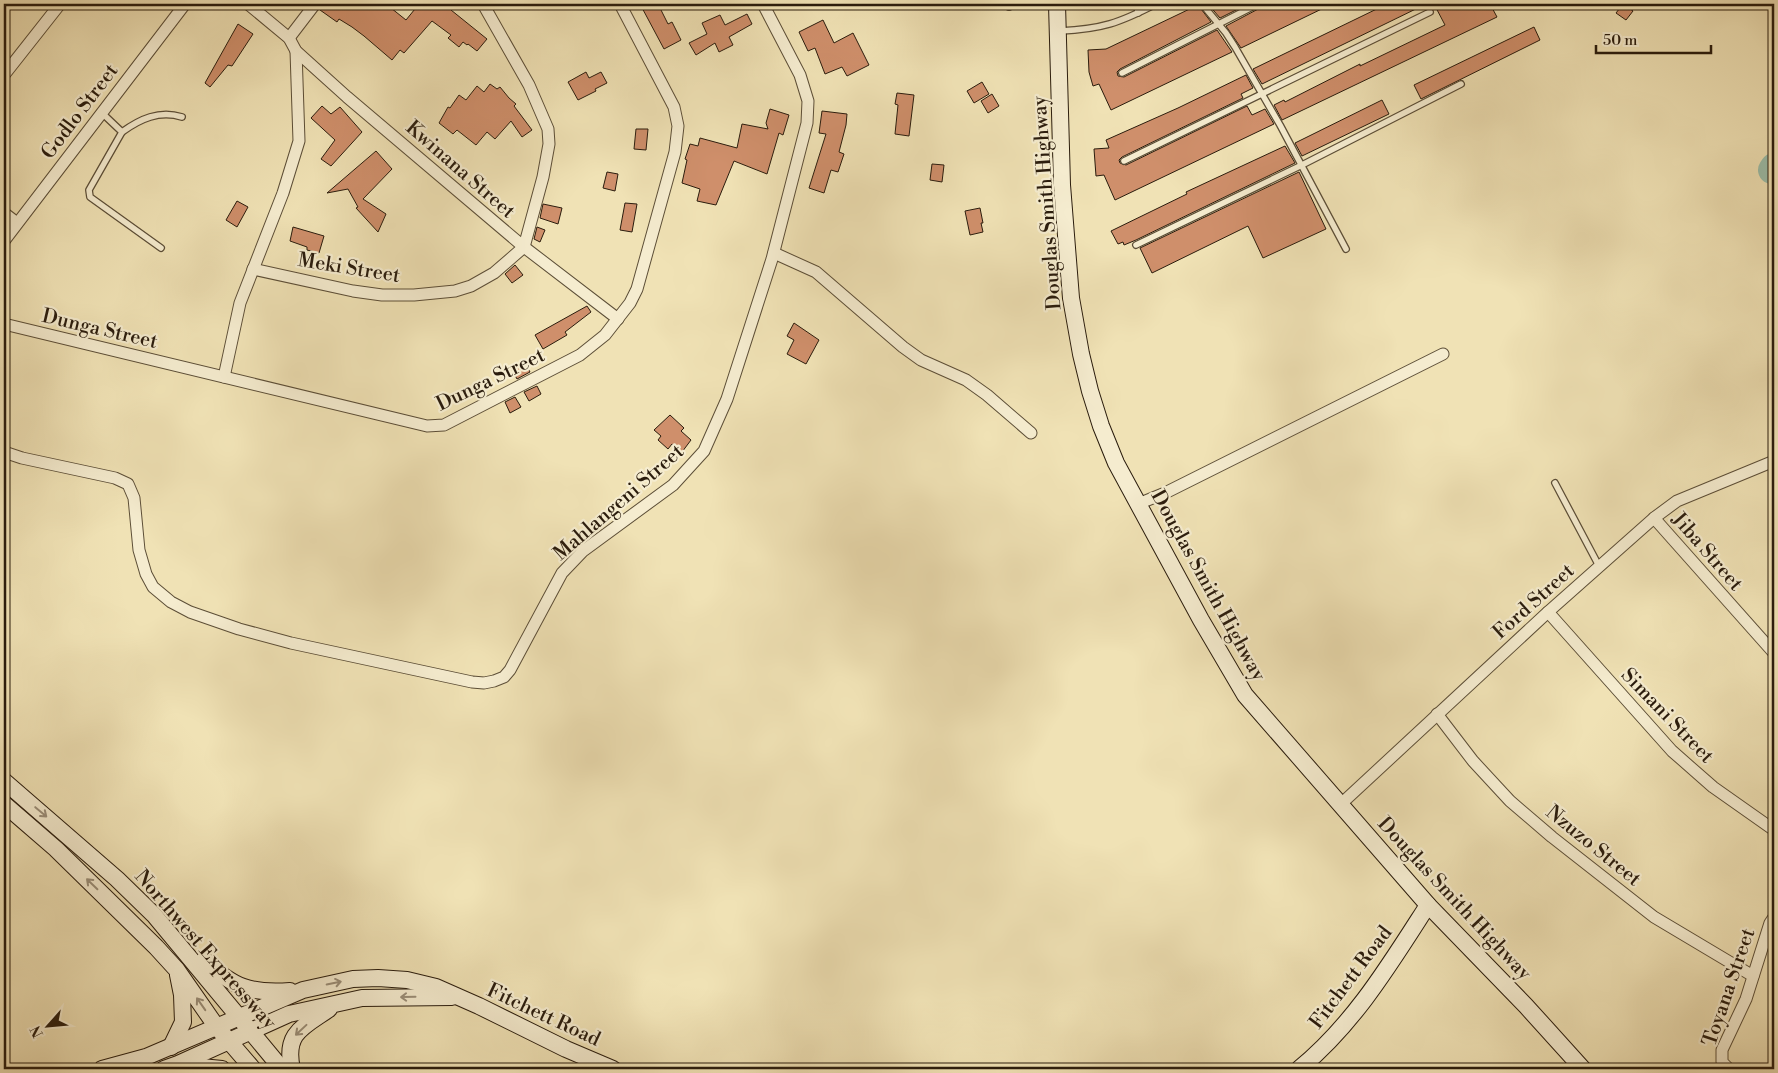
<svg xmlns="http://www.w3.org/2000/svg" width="1778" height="1073" font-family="'Libre Bodoni',serif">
<rect width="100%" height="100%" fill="#f0e2b5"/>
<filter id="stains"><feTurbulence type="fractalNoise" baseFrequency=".004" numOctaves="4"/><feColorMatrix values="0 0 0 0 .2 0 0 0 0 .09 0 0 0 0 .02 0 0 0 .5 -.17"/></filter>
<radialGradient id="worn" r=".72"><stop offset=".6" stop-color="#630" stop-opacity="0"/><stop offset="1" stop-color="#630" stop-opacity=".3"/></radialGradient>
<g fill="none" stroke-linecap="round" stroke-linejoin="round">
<path stroke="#9bbeaa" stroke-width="28" d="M1772 170 1774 167"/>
</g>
<g fill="#cf8f6b" stroke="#2a1c0d">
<path d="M322 4H386L406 20 419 4H456L451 10 487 39 477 51 468 44 467 45 463 42 459 47 448 38 451 35 432 21 404 53 400 50 392 60 364 36 352 27 339 19 337 22 320 10Z"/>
<path d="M640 4H658L668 24 672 22 681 40 664 49Z"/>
<path d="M1208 4H1248L1220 18Z"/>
<path d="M1263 4H1332L1241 48 1226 26 1260 8Z"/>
<path d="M1387 4H1426L1262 84 1253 69Z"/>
<path d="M1434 4H1490L1497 17 1282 120 1274 105 1284 100 1285 102 1360 64V66L1445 25Z"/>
<path d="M1623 4 1633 11 1626 20 1616 13Z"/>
<path d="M1198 5 1211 22 1120 69 1117 72 1118 76 1124 77 1217 30 1232 52 1111 110 1099 84 1093 86 1089 72 1088 50 1106 49Z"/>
<path d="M747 14 752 24 729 37 733 45 719 52 715 43 696 55 689 43 707 34 702 23 720 15 725 25Z"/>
<path d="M823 20 834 43 853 33 869 65 847 76 842 67 825 74 815 48 808 51 799 32Z"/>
<path d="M238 24 253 34 232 66 228 65 210 87 205 83Z"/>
<path d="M1534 27 1540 40 1421 99 1414 85Z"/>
<path d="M586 72 589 78 601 72 607 83 595 89 596 91 578 100 568 82Z"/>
<path d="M1246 75 1253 88 1241 94 1243 98 1122 157 1119 160 1120 163 1126 165 1247 106 1252 115 1265 109 1274 124 1115 200 1104 175 1096 176 1094 149 1109 148 1106 140 1178 108Z"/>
<path d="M982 82 989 94 974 103 967 91Z"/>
<path d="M490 84 497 89 500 87 509 98 516 104 514 106 532 130 522 137 511 121 495 139 487 132 476 145 457 130 453 134 439 123 448 107 450 108 459 95 466 100 477 86 484 92Z"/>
<path d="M897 93 914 95 909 136 895 134 898 105 895 104Z"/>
<path d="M992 94 999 106 988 113 981 101Z"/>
<path d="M1382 100 1389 114 1302 156 1295 143Z"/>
<path d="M322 106 331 114 340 107 362 132 331 166 321 159 335 140 311 118Z"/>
<path d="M770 109 789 115 783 135 779 133 767 174 734 161 716 205 697 201 700 189 682 183 687 160 685 159 690 144 698 146 700 138 737 148 742 124 768 129 766 123Z"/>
<path d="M822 111 847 114 846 125 839 152 844 154 838 172 831 170 824 193 809 188 826 134 819 133Z"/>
<path d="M636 129H648L646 150 634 149Z"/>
<path d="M1285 146 1295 163 1136 240 1124 245 1123 242 1118 244 1111 231 1187 194 1186 192Z"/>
<path d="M376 151 392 169 363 199 386 214 378 232 356 208 358 207 348 189 327 193Z"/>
<path d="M932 164 944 165 942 182 930 180Z"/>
<path d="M607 172 618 174 615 191 603 188Z"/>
<path d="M1299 172 1326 229 1263 258 1248 226 1152 273 1140 248Z"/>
<path d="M237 201 248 207 237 227 226 220Z"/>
<path d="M625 203 637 204 632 232 620 230Z"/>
<path d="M543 204 562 208 558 224 540 218Z"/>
<path d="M980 208 983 223H981L983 232 970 235 965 211Z"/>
<path d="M293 227 324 236 319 253 307 250V247L290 241Z"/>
<path d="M537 227 545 230 540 242 534 239Z"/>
<path d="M515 265 523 275 512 283 505 274Z"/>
<path d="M587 306 591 312 565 332 567 335 543 349 535 335Z"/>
<path d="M794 323 819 340 806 364 787 354 794 340 787 336Z"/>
<path d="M524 361 530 372 517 379 511 368Z"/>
<path d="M537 386 541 394 529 401 524 392Z"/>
<path d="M515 397 521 407 510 413 505 402Z"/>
<path d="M670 415 684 428 681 431 691 440 682 452 672 444 668 449 658 440 661 436 654 430Z"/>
</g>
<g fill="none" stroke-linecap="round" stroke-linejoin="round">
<g stroke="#5c4e37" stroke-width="8">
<g id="lane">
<path d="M1009 4V7"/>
<path d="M1137 4 1138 13"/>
<path d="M1202 4 1226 33 1235 47 1280 125 1346 249"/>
<path d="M1060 31C1102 29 1119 23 1156 4"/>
<path d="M1122 73 1258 4"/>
<path d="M102 113 122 132 89 190 90 197 161 248"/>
<path d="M122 132C140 119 159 110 182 117"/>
<path d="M1124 161 1430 12"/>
<path d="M1136 245 1302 165 1461 84"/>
<path d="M1555 483 1599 566"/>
</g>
</g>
<g stroke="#5c4e37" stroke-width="13">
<g id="street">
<path d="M248 4 289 38 296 51 347 97 524 247 618 319"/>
<path d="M289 38 315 4"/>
<path d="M4 75 60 4"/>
<path d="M4 213 17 223"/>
<path d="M4 241 185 4"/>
<path d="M774 253 816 272 903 347 921 360 966 380 987 395 1031 433"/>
<path d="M253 269 353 291 382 295H414L455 291 471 286 494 273 524 247 543 177 549 144 548 129 529 85 483 4"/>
<path d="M4 324 427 426 444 425 580 355 605 335 630 303 637 289 675 152 678 126 674 107 620 4"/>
<path d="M224 377 240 303 283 193 299 141 296 51"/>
<path d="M4 452 22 458 115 478 128 484 134 498 139 550 146 574 153 587 171 602 190 612 239 629 291 643 472 682 484 683 494 681 504 677 510 670 562 573 583 551 673 485 704 451 727 399 772 259 807 123 808 101 800 75 763 4"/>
<path d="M1138 504 1165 493 1443 354"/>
<path d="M1654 518 1774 653"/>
<path d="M1548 612 1672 751 1713 787 1774 830"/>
<path d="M1437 714 1473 761 1510 801 1552 837 1654 917 1753 976"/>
<path d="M1341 804 1548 612 1654 518 1677 501 1774 461"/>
<path d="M1729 1069 1722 1062V1050L1746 999 1770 923 1774 917"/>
</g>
</g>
<g stroke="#2a1c0d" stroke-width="18">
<g id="secondary">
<path d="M1057 4 1062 185 1071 298 1081 354 1090 391 1101 426 1116 463 1201 620 1245 695 1428 905 1526 1006 1583 1069"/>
<path d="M4 781 117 879 154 915 282 1069"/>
<path d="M4 804 56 849 156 947 177 970 216 1026 253 1069"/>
<path d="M204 960C233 987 250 994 290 991"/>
<path d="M171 1047 183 1022 182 995 178 975"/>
<path d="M180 1065 222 1069"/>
<path d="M102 1069 146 1057 303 990 353 979 378 978 407 980 436 987 479 1006 566 1049 613 1069"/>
<path d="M164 1069 178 1064 289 1014 362 998 452 997"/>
<path d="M292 1069C284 1033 303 1027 329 1009"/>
<path d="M1299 1069C1354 1024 1390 964 1428 905"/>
</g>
</g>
<use href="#lane" stroke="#f5eccf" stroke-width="5.5"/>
<use href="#street" stroke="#f5eccf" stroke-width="11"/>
<use href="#secondary" stroke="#f5eccf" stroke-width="16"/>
</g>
<defs><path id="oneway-shaft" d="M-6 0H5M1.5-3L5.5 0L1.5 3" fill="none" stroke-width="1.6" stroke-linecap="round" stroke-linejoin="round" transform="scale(1.25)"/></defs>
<g stroke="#9a8e78">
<use href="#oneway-shaft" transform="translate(41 812) rotate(40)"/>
<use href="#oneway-shaft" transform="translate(92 884) rotate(-136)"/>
<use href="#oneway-shaft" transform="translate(334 983) rotate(-12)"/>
<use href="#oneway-shaft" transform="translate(408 997) rotate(179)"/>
<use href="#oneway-shaft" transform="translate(201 1004) rotate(-125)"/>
<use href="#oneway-shaft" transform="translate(301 1030) rotate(137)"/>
</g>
<g text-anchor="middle" stroke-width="4.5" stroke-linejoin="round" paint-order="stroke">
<g font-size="20" fill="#2a1c0d" stroke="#f5eccf">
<text transform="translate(79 111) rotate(-53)" y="7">Godlo Street</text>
<text transform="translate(461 169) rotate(41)" y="7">Kwinana Street</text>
<text transform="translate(1046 203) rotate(-94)" y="7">Douglas Smith Highway</text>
<text transform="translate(349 267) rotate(9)" y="7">Meki Street</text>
<text transform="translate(100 328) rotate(13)" y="7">Dunga Street</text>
<text transform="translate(490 379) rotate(-26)" y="7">Dunga Street</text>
<text transform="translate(618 502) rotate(-41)" y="7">Mahlangeni Street</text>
<text transform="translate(1708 551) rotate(49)" y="7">Jiba Street</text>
<text transform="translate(1209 585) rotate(61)" y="7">Douglas Smith Highway</text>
<text transform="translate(1533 601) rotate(-42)" y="7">Ford Street</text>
<text transform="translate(1668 715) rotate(46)" y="7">Simani Street</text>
<text transform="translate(1594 845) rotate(39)" y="7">Nzuzo Street</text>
<text transform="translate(1455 898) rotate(47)" y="7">Douglas Smith Highway</text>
<text transform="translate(206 949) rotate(49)" y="7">Northwest Expressway</text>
<text transform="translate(1350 977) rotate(-53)" y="7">Fitchett Road</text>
<text transform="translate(1728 987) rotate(-71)" y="7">Toyana Street</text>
<text transform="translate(544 1014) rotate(25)" y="7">Fitchett Road</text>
</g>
</g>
<rect width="1778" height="1073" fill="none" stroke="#f0e2b5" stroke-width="20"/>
<rect x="5" y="5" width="1768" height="1063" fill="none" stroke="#2a1c0d" stroke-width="2.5"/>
<rect x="10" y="10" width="1758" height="1053" fill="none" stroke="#2a1c0d"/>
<g transform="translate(48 1026) rotate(243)" stroke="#f5eccf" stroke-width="4" paint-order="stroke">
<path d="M0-4L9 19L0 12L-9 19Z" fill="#2a1c0d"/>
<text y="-8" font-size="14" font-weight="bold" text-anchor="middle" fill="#2a1c0d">N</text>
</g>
<path d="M1596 45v8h115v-8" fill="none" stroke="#2a1c0d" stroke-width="2.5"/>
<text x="1603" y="45" font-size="15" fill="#2a1c0d" stroke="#f5eccf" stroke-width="4" paint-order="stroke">50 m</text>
<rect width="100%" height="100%" filter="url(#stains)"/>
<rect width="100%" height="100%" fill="url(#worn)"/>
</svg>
